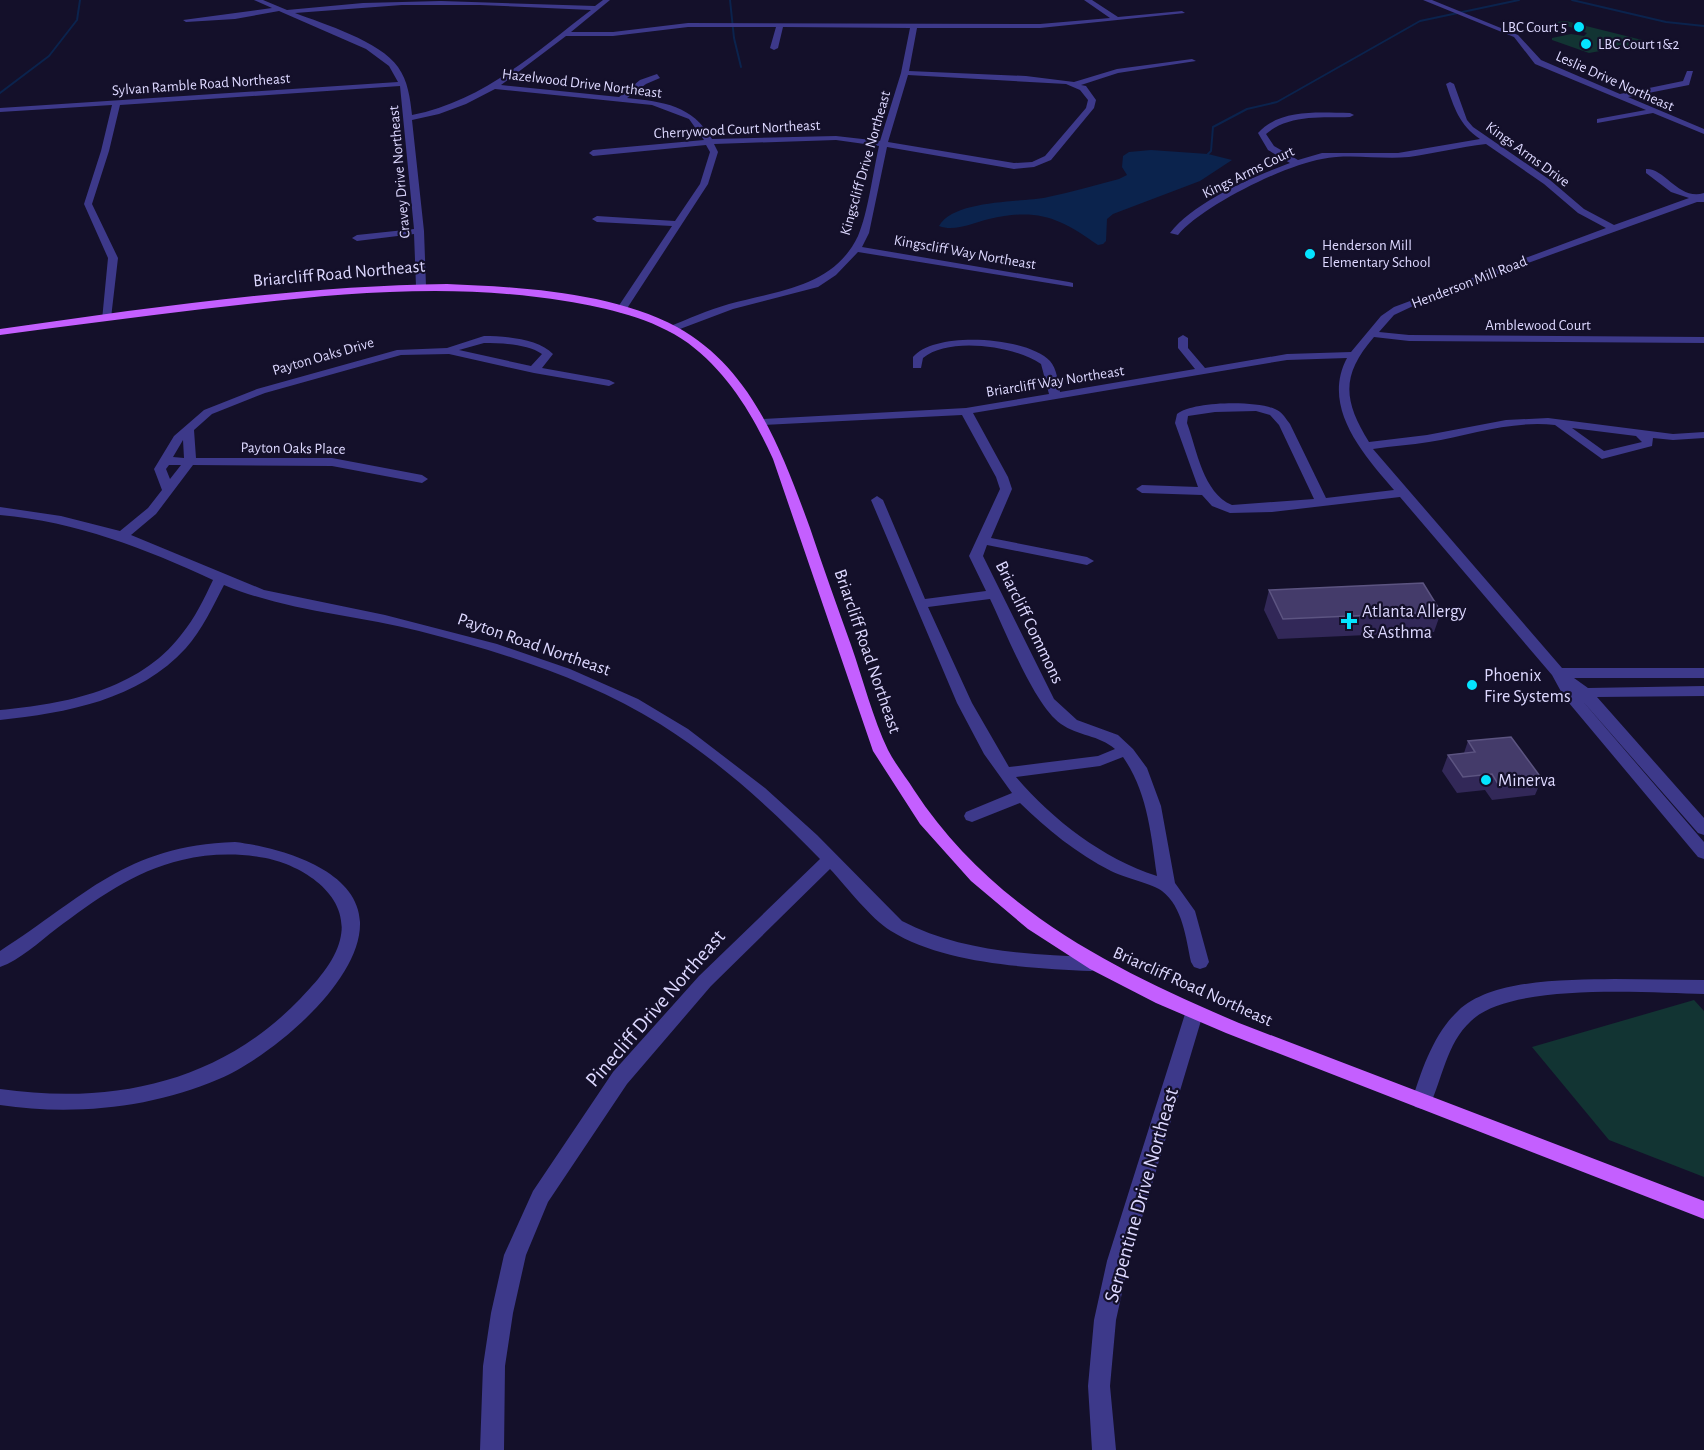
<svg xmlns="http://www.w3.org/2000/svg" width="1704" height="1450" font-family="'Alegreya Sans',sans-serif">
<rect width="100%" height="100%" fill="#14102a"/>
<g fill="#123433">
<path d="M1566 21 1650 42 1589 53 1552 40V38L1571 34 1584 36 1587 33 1556 22Z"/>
<path d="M1694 1000 1704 1011V1177L1609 1140 1532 1047Z"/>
</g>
<path fill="#0b234d" d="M1151 150 1208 154 1232 160 1200 181 1113 214 1107 219 1106 241 1103 244 1098 245C1059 217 1037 208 989 219 972 223 955 232 939 226 955 199 1021 203 1048 197 1072 192 1095 185 1119 179L1127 175 1122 167 1123 156 1129 152Z"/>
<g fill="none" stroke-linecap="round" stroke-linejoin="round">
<g stroke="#0b234d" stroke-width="2">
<path d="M730 0 734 38 741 67"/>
<path d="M1572 0 1666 22 1704 26"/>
<path d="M0 93 49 56 77 20 80 0"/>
<path d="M1208 154 1211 151 1213 127 1247 109 1277 102 1420 21 1519 0"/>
</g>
<g fill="#3d398a" fill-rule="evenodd">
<path d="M254 0H263L287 10 363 3 441 1 595 6 603 0H610L571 32H613L688 23 1040 24 1110 18 1084 0H1092L1118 17 1182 11 1185 13 1040 28H917L909 71 1026 76 1074 82 1117 69 1192 59 1196 61 1118 73 1081 85 1086 86 1096 100 1094 108 1051 160 1034 167 1014 169 887 147 869 233 862 247 1069 282 1073 283V287L858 252 836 275 818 287 733 309 672 332 668 331V327C688 319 708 310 729 304 777 291 834 287 858 236 868 213 873 172 879 146L836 140 714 144 718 152 708 184 626 310 621 313 616 310 672 226 597 222 592 219 597 216 675 221 700 184 710 152 706 145 593 156 589 153 593 150 704 140 689 119 652 105 495 89 466 104 439 114 412 120 424 231 426 286 421 289 416 286 414 234 357 241 352 238 357 235 414 229 400 86 120 105 109 151 92 204 118 258 111 318 102 320 108 258 84 204 101 151 112 105 0 112V108L398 82 389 66 366 49 279 11 235 19 186 22 183 20 272 8ZM402 5H480L591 10C535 53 483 101 412 115 410 98 408 81 398 67 380 41 324 24 295 13ZM688 27H776L770 48 774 50 778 48 783 27 910 28 901 73 880 141 836 136 712 139C692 105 664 102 627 98L646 84 660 78 657 74 640 80 619 97 501 85 566 36H613ZM908 75 1066 84 1080 90 1088 100 1086 108 1045 156 1032 162 1014 163 888 142Z"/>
<path d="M1423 0H1432L1518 35 1541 60 1620 94 1683 81 1687 71H1693L1689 85 1628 97 1704 129V134L1653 113 1597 123V119L1646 110 1535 64 1514 37Z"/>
<path d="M1450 82 1454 84 1467 120 1473 127 1550 180 1584 209 1614 225 1689 198 1671 192 1646 173V169C1665 168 1679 201 1704 193V202H1697L1428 299 1394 315 1379 332 1409 335 1704 337V343L1409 341 1374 337C1341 375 1343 400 1369 442L1427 435 1506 420 1548 418 1673 434 1704 432V438L1673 440 1653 438 1652 446 1602 459 1555 425C1513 420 1470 435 1429 442 1411 445 1392 446 1373 449L1562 668H1704V678H1574L1588 688 1704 686V696L1597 697 1704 818V835L1698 833 1580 698 1704 842V859L1698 857 1564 697 1552 675 1400 497 1272 512 1230 513 1212 506 1202 495 1142 493 1136 489 1142 485 1198 487 1175 423 1177 414C1193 401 1259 400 1277 410 1283 413 1286 419 1290 424L1326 498 1394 490C1363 454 1321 407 1347 358L1287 360 973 413 1008 477 1012 489 991 538 1087 557 1094 561 1087 565 987 545 983 556 1054 699 1077 720 1118 735 1133 749 1147 768 1161 806 1175 883 1195 911 1209 962 1206 967 1200 969 1194 967 1191 962C1186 939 1183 907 1162 891 1154 884 1124 878 1111 871 1077 854 1047 829 1020 803L972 822 966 820 964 816 966 812 1012 793 984 754 957 703 871 500 877 496 883 500 925 599 986 591 969 556 1000 489 996 477 962 415 763 425 757 422 763 419 966 408 1049 394 1041 364C1015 346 949 336 923 358L921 368H913V357C935 330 1028 337 1050 361 1057 369 1058 382 1060 392L1195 369 1178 348V338L1183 335 1188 338V348L1205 368 1287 354 1351 352 1381 316 1394 307 1606 228 1578 213 1544 184 1486 144C1460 147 1435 153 1409 157 1380 160 1351 153 1322 159 1285 165 1202 206 1178 235L1170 233C1195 201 1253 177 1290 163L1268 150 1258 133C1281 108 1319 113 1350 113L1354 115 1350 117C1322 118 1289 114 1266 134L1274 146 1298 160 1322 153H1398L1480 139C1459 125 1454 107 1446 84ZM1256 411 1270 415 1279 425 1314 499 1232 505C1203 493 1197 450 1187 423L1188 416 1215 412ZM1572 428 1636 436 1642 442 1604 451ZM990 599C1005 630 1034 705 1061 724 1078 736 1099 735 1115 749L1098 756 1009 767 972 703 928 607ZM1123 757C1148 793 1151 835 1157 876 1102 858 1054 821 1016 777L1100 766Z"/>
<path d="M484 336C505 336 539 339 553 354L542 368 609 380 615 383 609 386 534 373 449 354 401 355 265 393 212 414 194 430 196 458H332L422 475 428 479 422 483 332 466 193 465 156 514 131 535 264 590 385 615 497 644 570 669 638 699 688 729 765 788 817 835 902 921C959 951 1028 955 1091 957L1097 959 1100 964 1097 969 1091 971C1029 968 944 964 891 931 871 919 846 886 830 869L711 986 627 1084 548 1202 526 1255 513 1313 505 1366 504 1450H480L483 1366 491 1313 504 1255 533 1191 613 1072 699 976 820 859C772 809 719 761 660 724 587 679 502 652 419 631 355 615 286 611 224 585 213 606 202 630 186 648 139 700 66 713 0 720V710C65 704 139 690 181 635 195 618 204 599 213 580 144 548 77 522 0 515V507L61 516 120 531 148 508 162 490 154 469 174 436 204 410 257 389 397 350 447 348ZM484 343C501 343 528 344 542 354L531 366 459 350ZM183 440 184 458 173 457ZM169 465H181L170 479 166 469Z"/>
<path d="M235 842C277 847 358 868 360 922 362 982 269 1058 219 1079 152 1108 73 1116 0 1105V1089C113 1105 219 1083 300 999 316 982 334 963 340 940 352 894 298 862 259 857 234 853 207 854 182 860 134 871 95 900 56 929 39 942 20 960 0 967V951C86 896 124 846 235 842Z"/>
<path d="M1614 979 1704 980V994C1649 993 1511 982 1471 1021 1446 1044 1443 1078 1429 1107L1422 1109 1415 1107 1412 1101C1421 1071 1434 1033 1458 1011 1492 978 1570 980 1614 979Z"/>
<path d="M1194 1007 1200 1009 1203 1014 1129 1261 1116 1320 1110 1386 1116 1450H1092L1088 1386 1094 1320 1107 1261 1185 1014 1188 1009Z"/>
</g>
<path fill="#c45fff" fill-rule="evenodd" d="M447 284C520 287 611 292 677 327 753 369 782 452 810 528 823 567 837 606 851 645 863 679 873 719 888 750 895 764 906 777 914 790 992 909 1112 969 1239 1023L1704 1201V1219L1226 1033 1156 1003 1090 969 1028 929 971 881 920 824 873 751 773 459C753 415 728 373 688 343 653 318 607 308 565 301 444 281 323 295 203 309 135 317 67 326 0 335V329C148 308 297 286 447 284Z"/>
</g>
<g fill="#322858">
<path d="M1269 590 1441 612 1434 632 1278 639 1264 610Z"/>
<path d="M1468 741 1542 779 1535 795 1492 800 1485 790 1457 793 1442 771 1448 755 1464 753Z"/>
</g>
<g fill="#443b6a" stroke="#5c5481" stroke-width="1.5">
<path d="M1423 583 1441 612 1283 619 1269 590Z"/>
<path d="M1511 737 1542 779 1498 784 1492 774 1463 777 1448 755 1475 752 1468 741Z"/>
</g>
<g fill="#04e4ff" stroke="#14102a" stroke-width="2">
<circle cx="1579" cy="27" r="6"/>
<circle cx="1586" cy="44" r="6"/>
<circle cx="1310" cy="254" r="6"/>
<path d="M1346 612h6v6h6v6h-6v6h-6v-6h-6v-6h6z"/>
<circle cx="1472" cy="685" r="6"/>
<circle cx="1486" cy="780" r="6"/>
</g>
<g text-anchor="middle" stroke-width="4.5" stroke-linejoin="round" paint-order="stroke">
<g font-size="15" fill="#ddd8ff" stroke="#14102a" text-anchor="start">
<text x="1567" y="32" text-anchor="end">LBC Court 5</text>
<text x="1598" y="49">LBC Court 1&amp;2</text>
<text x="1322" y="250">Henderson Mill<tspan x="1322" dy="17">Elementary School</tspan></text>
</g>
<g font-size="15" fill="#ddd8ff" stroke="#14102a">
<text transform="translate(1615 81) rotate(24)" y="5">Leslie Drive Northeast</text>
<text transform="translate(582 83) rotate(7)" y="5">Hazelwood Drive Northeast</text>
<text transform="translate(201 84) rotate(-4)" y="5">Sylvan Ramble Road Northeast</text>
<text transform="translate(737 129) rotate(-3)" y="5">Cherrywood Court Northeast</text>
<text transform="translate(1528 154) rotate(36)" y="5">Kings Arms Drive</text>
<text transform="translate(865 163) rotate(-74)" y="5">Kingscliff Drive Northeast</text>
<text transform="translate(399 172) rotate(-95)" y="5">Cravey Drive Northeast</text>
<text transform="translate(1248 172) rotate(-26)" y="5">Kings Arms Court</text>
<text transform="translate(965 252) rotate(10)" y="5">Kingscliff Way Northeast</text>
<text transform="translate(1469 282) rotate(-21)" y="5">Henderson Mill Road</text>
<text x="1538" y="330">Amblewood Court</text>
<text transform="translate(323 356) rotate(-16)" y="5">Payton Oaks Drive</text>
<text transform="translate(1055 381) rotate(-9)" y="5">Briarcliff Way Northeast</text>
<text transform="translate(293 448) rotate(1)" y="5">Payton Oaks Place</text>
</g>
<g font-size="18" fill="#ddd8ff" stroke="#14102a">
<text transform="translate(339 273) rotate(-5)" y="6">Briarcliff Road Northeast</text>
<text transform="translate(1030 622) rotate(64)" y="6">Briarcliff Commons</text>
<text transform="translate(534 644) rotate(19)" y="6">Payton Road Northeast</text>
<text transform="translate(868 651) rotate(71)" y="6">Briarcliff Road Northeast</text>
<text transform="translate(1193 986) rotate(24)" y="6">Briarcliff Road Northeast</text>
</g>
<g font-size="18" fill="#ddd8ff" stroke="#14102a" text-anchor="start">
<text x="1362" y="617">Atlanta Allergy<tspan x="1362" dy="21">&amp; Asthma</tspan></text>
<text x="1484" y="681">Phoenix<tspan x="1484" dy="21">Fire Systems</tspan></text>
<text x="1498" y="786">Minerva</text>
</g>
<g font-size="21" fill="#ddd8ff" stroke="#14102a">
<text transform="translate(655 1008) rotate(-49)" y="7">Pinecliff Drive Northeast</text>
<text transform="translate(1141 1195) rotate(-74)" y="7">Serpentine Drive Northeast</text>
</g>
</g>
</svg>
